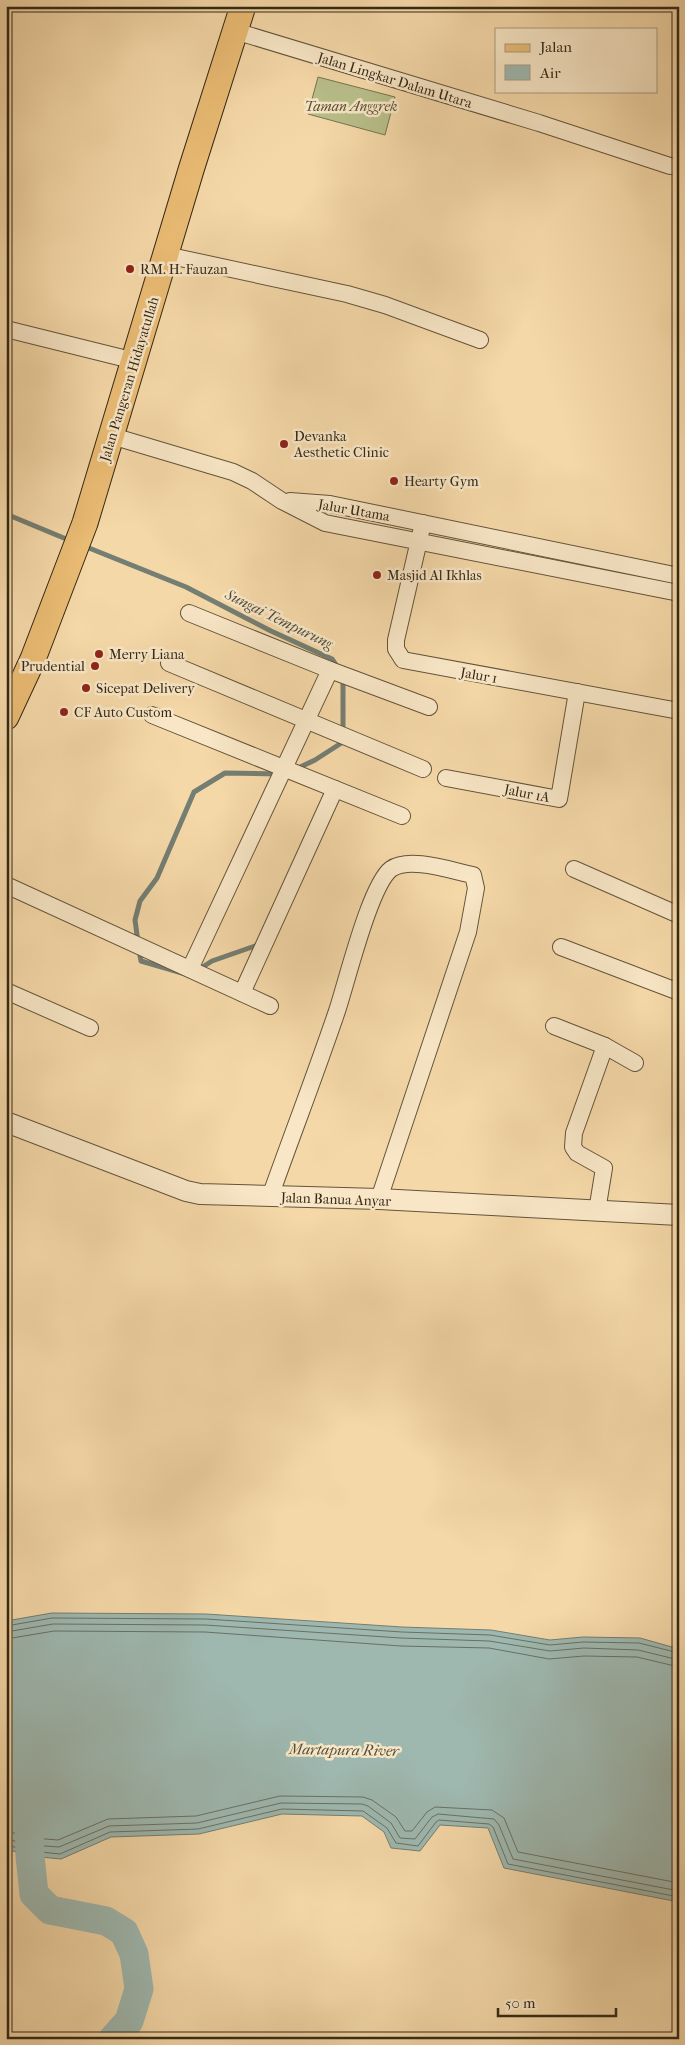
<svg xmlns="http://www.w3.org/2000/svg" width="685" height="2045" font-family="'IM FELL French Canon',serif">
<rect width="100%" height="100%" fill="#f5d8a8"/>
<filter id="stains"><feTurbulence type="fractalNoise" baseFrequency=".004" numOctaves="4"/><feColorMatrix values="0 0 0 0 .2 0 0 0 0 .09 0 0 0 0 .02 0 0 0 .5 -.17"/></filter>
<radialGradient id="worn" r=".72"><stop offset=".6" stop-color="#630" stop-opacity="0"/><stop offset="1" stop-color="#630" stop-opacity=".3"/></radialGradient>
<path fill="#b8bf8a" stroke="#767450" d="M318 77 395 97 385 135 308 114Z"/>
<path fill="#9eb8b0" stroke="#747e72" d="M52 1613 206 1614 402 1627 491 1630 550 1640 583 1637 640 1638 679 1649V1902L504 1868 488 1828 440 1825 420 1851 391 1848 384 1832 362 1816 282 1814 199 1834 111 1837 61 1859 30 1856 6 1849V1621Z"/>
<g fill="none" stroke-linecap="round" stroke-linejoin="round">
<g stroke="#697063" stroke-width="1">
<path d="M6 1626 52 1618 206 1619 402 1632 490 1635 550 1645 583 1642 639 1643 679 1653"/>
<path d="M6 1632 53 1624 205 1625 401 1638 489 1641 550 1651 584 1648 638 1650 679 1660"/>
<path d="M6 1639 54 1631 205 1632 401 1646 489 1648 549 1659 584 1656 637 1657 679 1667"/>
<path d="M6 1831 33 1838 58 1840 108 1819 196 1816 280 1796 363 1797 372 1800 396 1817 405 1831H412L427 1812 435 1807 492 1810 504 1818 518 1852 679 1883"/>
<path d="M6 1839 32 1845 59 1847 109 1826 197 1823 281 1803 362 1804 368 1806 391 1823 400 1838 415 1839 432 1817 438 1814 494 1819 499 1825 513 1859 679 1891"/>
<path d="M6 1845 31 1851 60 1854 110 1832 198 1829 282 1809 363 1811 387 1828 396 1843 418 1846 436 1822 439 1820 489 1824 493 1827 508 1864 679 1897"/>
</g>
<g stroke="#747e72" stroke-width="5">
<path d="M6 514 71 541"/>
<path d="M84 546 186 587 271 631 332 659 338 668"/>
<path d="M296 769 315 760 343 742V678"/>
<path d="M138 942 135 920 140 901 157 878 194 792 225 773 279 774"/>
<path d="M139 950 141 961 189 975"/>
<path d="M198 970 212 961 255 946"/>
</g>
<path stroke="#9eb8b0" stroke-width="29" d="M29 1817 30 1856 34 1894 50 1910 106 1921 124 1932 134 1954 139 1989 129 2021 113 2039"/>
<g stroke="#64543a" stroke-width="18">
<g id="minor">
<path d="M235 31 539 123 670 166"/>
<path d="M166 255 347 294 385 305 480 340"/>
<path d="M6 329 135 361"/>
<path d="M112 436 233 472 252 481 282 501 325 523 679 593"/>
<path d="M290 501 330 504 679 576"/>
<path d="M423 523 396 640V649L403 660 679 711"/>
<path d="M189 613 330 670 429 707"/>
<path d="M169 663 423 769"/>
<path d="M152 715 402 816"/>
<path d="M446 778 559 799 577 692"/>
<path d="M574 869 679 915"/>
<path d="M6 885 270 1006"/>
<path d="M561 947 679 992"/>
<path d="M190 969 330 670"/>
<path d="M6 991 90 1028"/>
<path d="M242 993 335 789"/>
<path d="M554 1026 605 1046 635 1063"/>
<path d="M270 1197C292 1135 316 1073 337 1011 347 981 370 885 391 869 410 856 452 871 473 875L476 888 468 932 379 1199"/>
<path d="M597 1211 604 1168 577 1153 573 1147 574 1133 605 1046"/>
</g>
</g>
<g stroke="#64543a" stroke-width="22">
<path id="tertiary" d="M6 1122 186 1191 200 1194 379 1199 679 1215"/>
</g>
<g stroke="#342816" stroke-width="27">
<path id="primary" d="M6 717 33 659 85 523 191 170 243 6"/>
</g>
<use href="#minor" stroke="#f8e6c6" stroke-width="16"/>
<use href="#tertiary" stroke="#f8e6c6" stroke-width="20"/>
<use href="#primary" stroke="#eabc74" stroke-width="25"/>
</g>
<g fill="#8f2418" stroke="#f8e6c6" stroke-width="2">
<circle cx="130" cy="269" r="5"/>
<circle cx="284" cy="444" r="5"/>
<circle cx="394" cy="481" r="5"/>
<circle cx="377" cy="575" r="5"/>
<circle cx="99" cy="654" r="5"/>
<circle cx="95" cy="666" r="5"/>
<circle cx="86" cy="688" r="5"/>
<circle cx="64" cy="712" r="5"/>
</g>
<g text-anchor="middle" stroke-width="5" stroke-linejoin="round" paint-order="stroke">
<g font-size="14" fill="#342816" stroke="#f8e6c6">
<text transform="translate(395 80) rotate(17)" y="5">Jalan Lingkar Dalam Utara</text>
<text transform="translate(129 379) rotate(-73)" y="5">Jalan Pangeran Hidayatullah</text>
<text transform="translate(354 510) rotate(10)" y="5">Jalur Utama</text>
<text transform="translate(479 675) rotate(10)" y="5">Jalur 1</text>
<text transform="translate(527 793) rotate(11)" y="5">Jalur 1A</text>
<text transform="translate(336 1199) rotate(2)" y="5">Jalan Banua Anyar</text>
</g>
<g font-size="14" font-style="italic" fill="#554e33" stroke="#f8e6c6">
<text x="351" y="111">Taman Anggrek</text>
</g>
<g font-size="14" fill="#342816" stroke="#f8e6c6" text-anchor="start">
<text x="140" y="274">RM. H. Fauzan</text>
<text x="294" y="441">Devanka<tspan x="294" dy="16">Aesthetic Clinic</tspan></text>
<text x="404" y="486">Hearty Gym</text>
<text x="387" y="580">Masjid Al Ikhlas</text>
<text x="109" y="659">Merry Liana</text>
<text x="85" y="671" text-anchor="end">Prudential</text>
<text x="96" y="693">Sicepat Delivery</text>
<text x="74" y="717">CF Auto Custom</text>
</g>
<g font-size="15" font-style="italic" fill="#4e4c3c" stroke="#f8e6c6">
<text transform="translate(279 619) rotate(26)" y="5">Sungai Tempurung</text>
<text transform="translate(344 1750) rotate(1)" y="5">Martapura River</text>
</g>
</g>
<rect width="685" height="2045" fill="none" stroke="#f5d8a8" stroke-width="25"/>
<rect x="8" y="8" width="670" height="2030" fill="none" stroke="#342816" stroke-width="2.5"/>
<rect x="12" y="12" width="660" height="2020" fill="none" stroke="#342816"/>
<rect x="495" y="28" width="162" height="65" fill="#f8e6c6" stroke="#aa9a80"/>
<rect x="505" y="44" width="25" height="8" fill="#eabc74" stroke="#aa9a80"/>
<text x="540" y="52" font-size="15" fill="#342816">Jalan</text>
<rect x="505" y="65" width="25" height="15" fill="#9eb8b0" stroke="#aa9a80"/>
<text x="540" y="78" font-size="15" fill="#342816">Air</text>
<path d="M498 2008v8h118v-8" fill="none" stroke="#342816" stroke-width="2.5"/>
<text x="505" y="2008" font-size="15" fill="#342816" stroke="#f8e6c6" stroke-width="4" paint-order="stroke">50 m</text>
<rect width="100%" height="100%" filter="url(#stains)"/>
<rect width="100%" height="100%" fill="url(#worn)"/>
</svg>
